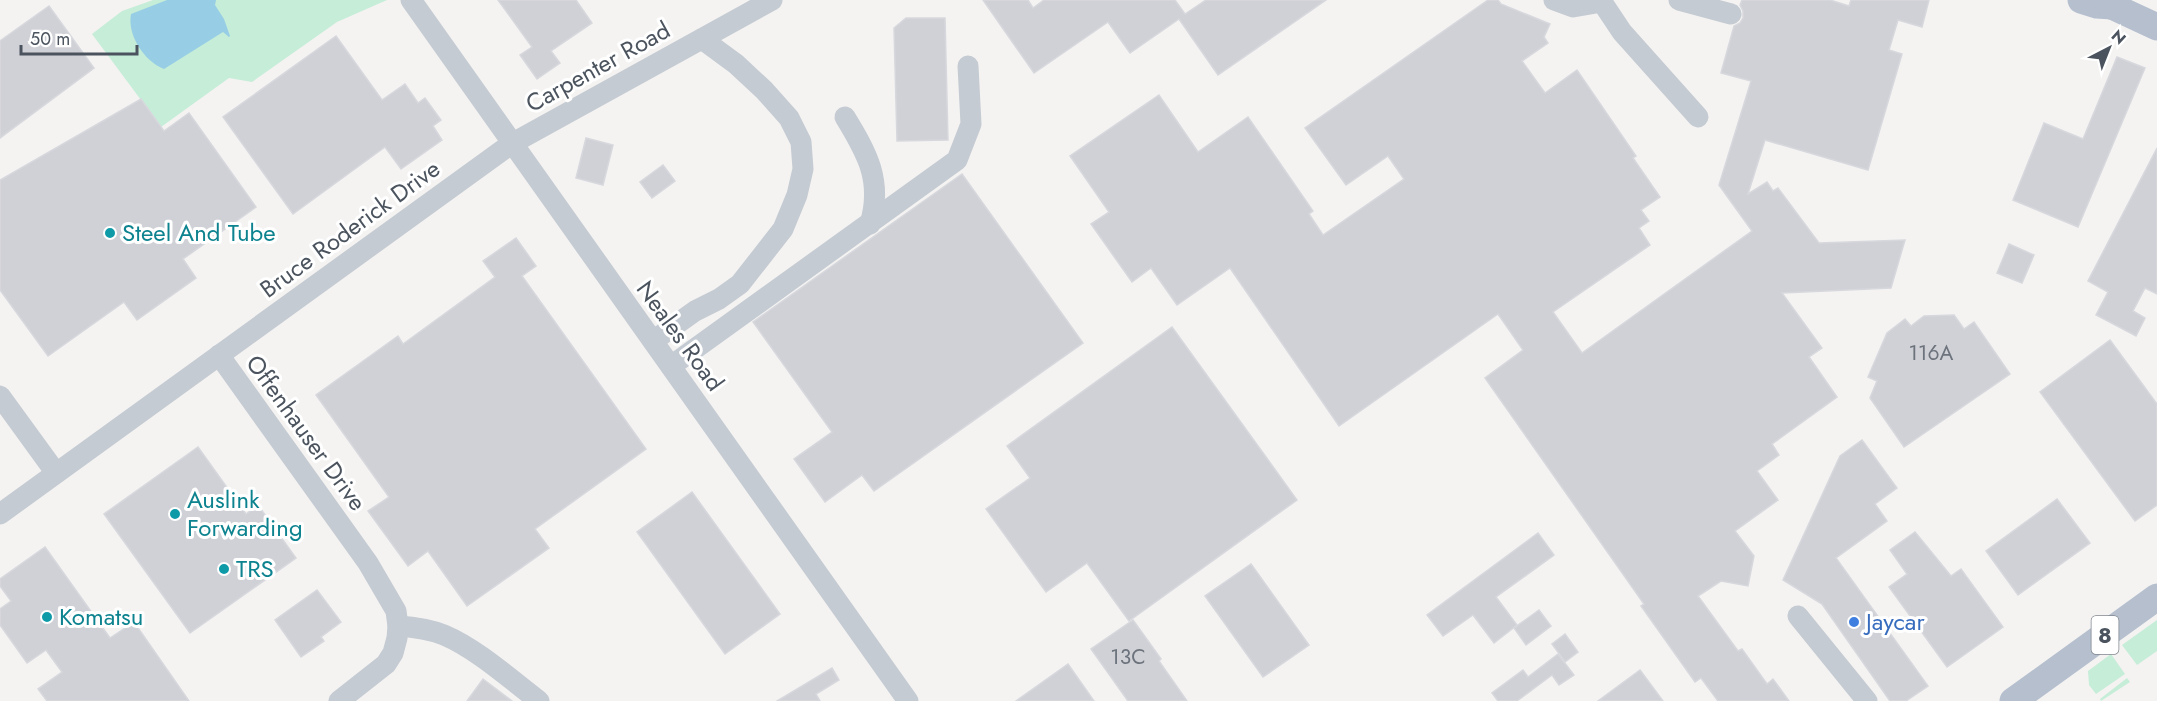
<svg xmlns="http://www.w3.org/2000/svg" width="2157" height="701" font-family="Jost,sans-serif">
<rect width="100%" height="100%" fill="#f4f3f2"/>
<g fill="#c6edd8">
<path d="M153 0H387L337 22 252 82 229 78 161 127 92 34 122 11Z"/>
<path d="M2157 620V651L2137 665 2122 645Z"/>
<path d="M2111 654 2125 674 2096 694 2089 685 2088 671Z"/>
<path d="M2127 678 2130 682 2101 701 2100 699Z"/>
</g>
<path fill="#97cee6" d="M167 0H216L215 5 224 19 230 36 229 37 223 32 164 69C144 61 127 35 131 14Z"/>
<g fill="#d0d1d6" stroke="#d7d8dd" stroke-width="1.5">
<path d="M498 0H576L592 23 551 51 560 63 537 79 520 55 532 47Z"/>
<path d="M983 0H1028L1033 8 1044 0H1175L1185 14 1206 0H1326L1218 75 1179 19 1130 53 1108 22 1034 73Z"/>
<path d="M1488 0H1498L1501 4 1550 24 1544 37 1548 43 1522 61 1545 93 1577 70 1636 156 1633 158 1660 197 1641 210 1649 221 1639 228 1650 245 1553 312 1582 353 1752 231 1719 185 1751 81 1721 73 1734 26 1740 23 1743 18V11L1740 5 1742 0H1830L1849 6 1851 0H1929L1922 27 1898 20 1889 50 1902 54 1868 170 1765 140 1748 194 1767 182 1773 191 1778 188 1819 243 1905 240 1891 288 1782 293 1822 348 1809 357 1837 397 1772 444 1779 455 1757 471 1778 500 1735 531 1754 556 1748 586 1721 581 1698 596 1738 651 1742 649 1767 684 1773 679 1789 701H1718L1701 678 1695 682 1641 606 1644 604 1485 378 1523 350 1498 314 1339 426 1230 268 1177 305 1151 268 1132 282 1091 224 1109 212 1070 156 1159 95 1198 152 1248 117 1313 211 1309 214 1323 235 1404 179 1388 156 1346 185 1305 128Z"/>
<path d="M49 6 94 68 0 138V41Z"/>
<path d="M906 18H945L948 140 897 141 894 28Z"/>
<path d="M336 36 382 100 405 84 418 103 425 98 441 120 433 126 442 140 401 169 385 147 293 214 223 117Z"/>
<path d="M2117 57 2145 68 2078 227 2013 200 2044 123 2083 139Z"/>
<path d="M141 99 164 131 189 113 256 207 183 259 196 278 137 320 124 302 48 356 0 290V180Z"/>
<path d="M586 138 613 145 603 185 576 178Z"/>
<path d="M2157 148V294L2145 288 2133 311 2145 318 2136 336 2096 315 2108 292 2088 281Z"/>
<path d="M663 165 675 181 652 198 640 182Z"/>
<path d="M962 174 1083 343 874 491 862 475 825 502 794 459 832 432 753 322Z"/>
<path d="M516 238 536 266 522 276 646 449 535 529 549 548 467 606 428 551 408 566 368 511 389 497 316 395 398 336 403 344 495 277 483 261Z"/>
<path d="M2009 244 2034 255 2022 283 1997 273Z"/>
<path d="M1954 315 1964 329 1974 322 2010 374 1904 447 1870 398 1877 381 1868 377 1887 333 1905 319 1911 326 1924 316Z"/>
<path d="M1172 327 1297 500 1129 621 1087 563 1046 592 986 509 1030 478 1007 446Z"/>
<path d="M2110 340 2157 404V505L2135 521 2040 392Z"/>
<path d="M1862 440 1897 488 1875 504 1887 521 1836 558 1928 686 1906 701H1890L1822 604 1783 580 1840 456Z"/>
<path d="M198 447 246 514 258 505 296 558 190 633 104 514Z"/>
<path d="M692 492 780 614 725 654 637 532Z"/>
<path d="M2057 499 2090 543 2018 595 1986 551Z"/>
<path d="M1915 532 1951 576 1961 569 2003 627 1947 667 1889 587 1907 574 1890 550Z"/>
<path d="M1538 533 1554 555 1496 597 1517 625 1494 643 1473 615 1443 636 1427 615Z"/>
<path d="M45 547 110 638 134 622 189 701H47L38 689 62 672 46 650 27 663 0 625V609L11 601 0 586V579Z"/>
<path d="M1251 564 1309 645 1263 677 1205 596Z"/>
<path d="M317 590 341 622 321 637 324 641 301 657 275 620Z"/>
<path d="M1539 610 1551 626 1526 645 1514 628Z"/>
<path d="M1133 620 1161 659 1159 661 1187 701H1128L1091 649Z"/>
<path d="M1565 634 1578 652 1565 662 1552 644Z"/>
<path d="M1558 654 1574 675 1559 685 1552 675 1517 701H1498L1492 693 1523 670 1528 677Z"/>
<path d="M1068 664 1094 701H1016Z"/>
<path d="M832 668 839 680 816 694 820 701H777Z"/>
<path d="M1640 670 1663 701H1598Z"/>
<path d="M483 679 512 701H467Z"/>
</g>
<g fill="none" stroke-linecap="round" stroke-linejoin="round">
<g stroke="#c5cbd2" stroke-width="21">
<path d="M411 0 908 701"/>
<path d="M1554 0 1573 7 1602 2"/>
<path d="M1679 0 1731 14"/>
<path d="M1602 2 1622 32 1698 117"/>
<path d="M845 117C867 153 883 181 870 224"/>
<path d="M653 341 695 311 719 299 740 284 783 229 797 195 803 169 801 142 789 118 764 90 736 64 702 39"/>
<path d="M219 355 368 563 396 611 398 626 397 638 393 653 386 664 339 701"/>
<path d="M671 366 957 160 971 124 968 66"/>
<path d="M0 396 56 473"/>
<path d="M0 514 511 144 772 0"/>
<path d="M1798 616 1867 701"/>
<path d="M398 626C414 627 429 629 444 635 477 649 510 679 539 701"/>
</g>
<g stroke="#b5bfce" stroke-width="27">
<path d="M2081 0 2097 5 2112 6"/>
<path d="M2105 0 2112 6 2157 27"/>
<path d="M2013 701 2157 597"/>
</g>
</g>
<g fill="#0f9aa8" stroke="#fff" stroke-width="2">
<circle cx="110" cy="233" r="6"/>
<circle cx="175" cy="514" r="6"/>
<circle cx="224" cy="569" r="6"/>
<circle cx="47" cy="617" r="6"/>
</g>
<circle fill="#3f7fe0" stroke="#fff" stroke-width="2" cx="1854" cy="622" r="6"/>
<g text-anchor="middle" stroke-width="6" stroke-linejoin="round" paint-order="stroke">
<g font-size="21" fill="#6c737c">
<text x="1931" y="360">116A</text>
<text x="1128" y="664">13C</text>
</g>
<rect fill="#fff" stroke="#81878e" stroke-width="1.5" x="2091.5" y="616" width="27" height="38" rx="4.5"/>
<g font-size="22" font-weight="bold" fill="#4b545e">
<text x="2105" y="643">8</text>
</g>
<g font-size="24" fill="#4b545e" stroke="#fff">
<text transform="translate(598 67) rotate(-29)" y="8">Carpenter Road</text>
<text transform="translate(350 229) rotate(-36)" y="8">Bruce Roderick Drive</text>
<text transform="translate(680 336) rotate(54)" y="8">Neales Road</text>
<text transform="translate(306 433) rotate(54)" y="8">Offenhauser Drive</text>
</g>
<g font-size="24" fill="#0d838f" stroke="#fff" text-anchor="start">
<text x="122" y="241">Steel And Tube</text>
<text x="187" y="508">Auslink<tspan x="187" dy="28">Forwarding</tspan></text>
<text x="236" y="577">TRS</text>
<text x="59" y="625">Komatsu</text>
</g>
<g font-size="24" fill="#366cbe" stroke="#fff" text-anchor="start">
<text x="1866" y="630">Jaycar</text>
</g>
</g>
<g transform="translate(2109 48) rotate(42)" stroke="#ffffff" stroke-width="4.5" paint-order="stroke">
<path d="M0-4.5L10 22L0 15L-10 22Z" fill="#4b545e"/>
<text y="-9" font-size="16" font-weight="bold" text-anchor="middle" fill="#4b545e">N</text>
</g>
<path d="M21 45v9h116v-9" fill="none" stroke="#4b545e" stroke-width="3"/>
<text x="30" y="45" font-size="18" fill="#4b545e" stroke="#ffffff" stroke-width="4.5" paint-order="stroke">50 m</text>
</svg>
